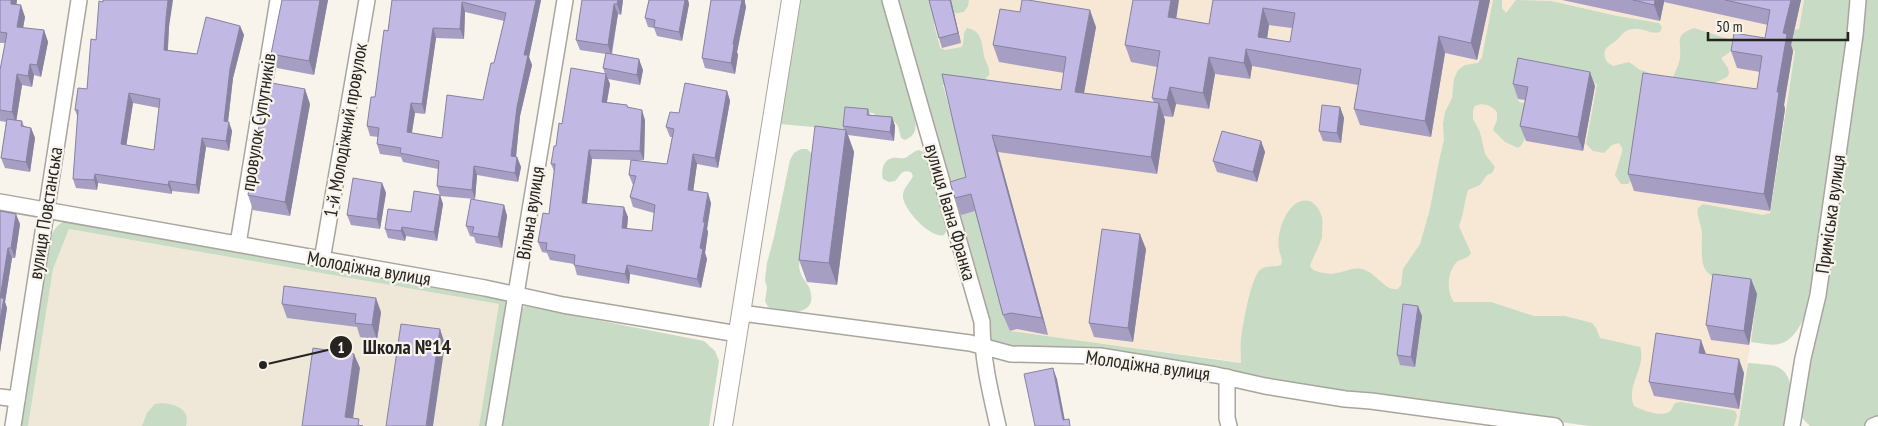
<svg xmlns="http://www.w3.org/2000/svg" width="1878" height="426" font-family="'PT Sans Narrow',sans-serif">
<rect width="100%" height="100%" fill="#f8f3eb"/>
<path fill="#efe7d8" d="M69 229 499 304 479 426H28L53 269Z"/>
<path fill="#f7e8d5" d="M921 0H1804L1785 109 1738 426H1713L1010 331Z"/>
<g fill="#c7dbc5">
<path d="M799 0H884L918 119H915C917 129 915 136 905 140L901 138 898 126 895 122 881 119 873 113 848 110 845 130 780 124Z"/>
<path d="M896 0H930L938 2 952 0H969L968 6 964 12 952 14 935 21 934 25 940 48 945 50 962 47C965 40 962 34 967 28 984 31 981 46 985 59 987 65 990 68 989 75L985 79 943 85 1010 331 1241 363C1241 355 1240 347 1241 339 1243 324 1250 282 1259 271 1265 264 1274 268 1281 265 1283 259 1280 255 1279 249 1277 237 1281 222 1288 212 1299 195 1316 197 1322 217 1323 222 1322 231 1322 237 1320 245 1313 257 1310 266L1313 270C1319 272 1328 275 1336 273 1345 272 1353 267 1362 269 1376 272 1385 292 1398 289L1401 285 1403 269 1420 244 1430 209 1439 161 1444 140 1443 124 1445 112 1452 98 1454 79 1458 70 1465 65 1478 63 1482 57 1493 0H1502V8L1506 13 1516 0 1551 1 1617 16 1659 23 1662 27 1660 32C1651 35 1643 27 1633 29 1624 30 1622 35 1617 40 1609 46 1600 49 1607 62L1613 66 1629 62 1640 70 1645 71 1651 74 1631 181 1628 184H1621L1615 175 1622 152V148L1619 143 1612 145 1604 153 1593 151 1586 144 1597 84 1524 70C1518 76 1514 95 1519 102L1527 104C1526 117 1530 140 1518 148L1505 142 1493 130 1497 120V112C1491 105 1483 102 1475 106L1473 110V119L1480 132 1485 154 1495 167 1492 173 1487 175 1480 185 1468 190C1464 202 1464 214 1459 226L1471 253C1467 259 1464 258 1458 261 1447 270 1446 292 1454 302H1491L1534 316H1565L1592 323 1596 328 1600 338 1640 347C1647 367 1625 386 1634 406 1642 410 1664 419 1671 410 1673 408 1673 405 1675 403L1680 402 1733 410 1736 412 1737 416 1734 426H1590L1012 350 989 344Z"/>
<path d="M1804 0H1851L1850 34 1811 295C1807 312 1798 340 1779 344 1771 346 1759 343 1751 342L1757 293C1752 289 1745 288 1739 286 1701 275 1701 273 1702 234 1702 225 1696 217 1698 208L1703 204 1763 215 1770 213 1795 51 1783 43 1789 32 1799 29Z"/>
<path d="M1863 0H1878V423L1864 426H1810L1803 419 1801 412Z"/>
<path d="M1694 28 1731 40C1734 51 1729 53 1721 58L1728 68 1729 74 1727 77 1713 84 1673 78C1675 71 1679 65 1680 58 1682 40 1673 36 1694 28Z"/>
<path d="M801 149H807L811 153 813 159 799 266C801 281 810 283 811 294 815 318 781 313 768 307L765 301 767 288 765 280 767 263 774 237 790 160 794 153Z"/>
<path d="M919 150 927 154 937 197 947 223 948 228 944 235C931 239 904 210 903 197 902 189 910 183 913 176L911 172C901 169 901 175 895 181L889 182 883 179C881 171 883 160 892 158 896 157 900 159 905 158 910 156 913 151 919 150Z"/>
<path d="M68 220 504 300 507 304 488 426H479L499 304 69 229 53 269 28 426H18L46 248C51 236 54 224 68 220Z"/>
<path d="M525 306 704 341 715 351 719 361 709 426H500L519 311Z"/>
<path d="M1748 363C1756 364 1767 364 1775 366 1800 375 1788 407 1785 426H1738Z"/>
<path d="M163 403C177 405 190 409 186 426H142L147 413 155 404Z"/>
</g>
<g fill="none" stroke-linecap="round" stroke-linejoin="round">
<g stroke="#a9a59d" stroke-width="18">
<g id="minor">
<path d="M890 0 982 322C982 358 990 391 998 426"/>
<path d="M0 202 485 288 563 305 738 334"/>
<path d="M238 244 278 0"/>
<path d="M322 260 367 0"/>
<path d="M741 313 970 343 1011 354 1100 356 1216 375 1265 386 1345 399 1371 401 1555 426"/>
<path d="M1227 377V418L1229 426"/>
<path d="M0 397 17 399"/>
<path d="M13 426 79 0"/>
<path d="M494 426 565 0"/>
<path d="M1792 426 1803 358 1818 295 1855 35 1858 0"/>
<path d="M1873 426 1878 424"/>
</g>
</g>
<g stroke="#a9a59d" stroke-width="20">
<path id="tertiary" d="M723 426 791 0"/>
</g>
<use href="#minor" stroke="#fff" stroke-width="15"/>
<use href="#tertiary" stroke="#fff" stroke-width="18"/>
</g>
<g fill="#a69fc3" fill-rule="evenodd">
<path d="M0 0H17L16 5 25 17 23 28 44 30 48 42 41 77 34 75 32 87 22 85 16 120 22 121 24 126 31 128 35 138 30 172 5 168 1 158 6 122 0 121V70L5 43H0Z"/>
<path d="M282 0H328L314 75 277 68 271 54Z"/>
<path d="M392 0H541L529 57 532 65 520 116 516 157H517L521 167 518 182 477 175 475 199 440 196 443 204 437 241 406 236 405 241 388 238 385 229 440 195 437 186 438 169 403 162 401 157 380 154 377 144 378 137 370 136 367 126 375 97 388 31ZM465 12 504 21 494 63 483 100 442 138 412 133 415 113 425 114 436 38 464 39Z"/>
<path d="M582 0H623L621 15 618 14 612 54 643 70 640 85 608 79 610 84 607 102 627 105 628 107 645 120 644 160H635L667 164 672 137H670L666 127 679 113 727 91 730 101 718 168 697 164 693 191 711 203 707 229 708 232 705 253 707 259 701 288 630 274 629 284 577 275 574 264 550 260 547 253 542 252 538 242 549 214 554 171 551 164 562 124 605 74 603 68 606 54 580 50 576 40ZM592 159 631 160 629 175 633 185 630 197 633 207 654 213 652 231 627 229 628 217 587 203Z"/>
<path d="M649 0H688L689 4 682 41 657 36 654 28 648 27 645 18Z"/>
<path d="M711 0H745V3L746 7 737 52 738 55 735 74 705 68 702 58Z"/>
<path d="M929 0H951L961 43 942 48 939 38Z"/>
<path d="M1213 0H1490L1477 60 1445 53 1431 137 1360 125 1354 109 1358 85 1252 66 1250 79 1215 74 1209 109 1176 104 1173 117 1163 116 1165 120 1157 174 998 152 1048 335 1017 329 1010 331 1003 315 975 211 961 215 955 198 966 177 942 74 1061 90 1064 73 999 62 993 45 1096 27 1084 93 1154 103 1152 98 1157 67 1131 62 1125 45 1176 19 1209 24ZM1269 25 1292 28 1290 42 1267 38Z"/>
<path d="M1562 0H1801L1791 45 1793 51 1784 105 1785 109 1770 211 1634 191 1628 174 1757 89 1760 72 1737 68 1731 51 1765 38 1768 25 1664 2 1660 21Z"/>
<path d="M103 2 169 27 168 50 197 54 240 26 244 35 233 78 228 122 232 131 229 151 206 147 199 194 172 191V194L98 183 97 190 76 188 73 179 78 118 75 110 87 89ZM133 103 159 108 154 150 126 145Z"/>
<path d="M1513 84 1595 86 1583 151 1526 141 1520 126 1525 100 1518 99Z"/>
<path d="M310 104 290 216 253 210 248 195Z"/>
<path d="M1340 107 1344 118 1341 143 1323 141 1319 131Z"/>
<path d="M868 109 870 115 892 117 895 126 894 141 848 135 854 152 837 285 807 282 799 260 844 130 843 126Z"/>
<path d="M1261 141 1265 152 1257 182 1217 172 1213 161Z"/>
<path d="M382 183 386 193 380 229 351 225 347 215Z"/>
<path d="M504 205 507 216 502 248 476 243 474 237 470 236 466 226Z"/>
<path d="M0 211 20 224 15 258H12L5 302 7 308 0 352Z"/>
<path d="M1146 249 1133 342 1094 337 1089 323Z"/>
<path d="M1751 279 1757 294 1749 345 1711 340 1706 325Z"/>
<path d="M282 304 381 312 377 340 360 337 357 327 287 318Z"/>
<path d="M1422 316 1415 367 1400 365 1397 355Z"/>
<path d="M1706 354 1744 373 1739 409 1654 396 1649 382Z"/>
</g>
<g fill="#87829f">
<path d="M11 0H17L15 15 11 4Z"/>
<path d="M168 0H173L169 27 167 59 164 50 166 18Z"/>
<path d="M320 0H328L314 75 309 61Z"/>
<path d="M536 0H541L529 57 532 65 520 116 515 166 511 156 517 107 524 55Z"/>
<path d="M618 0H623L621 15 617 4Z"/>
<path d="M685 0H688L689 4 682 41 679 32Z"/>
<path d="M742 0H745V3L746 7 737 52 738 55 735 74 731 63 733 44Z"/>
<path d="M950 0H951L961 43 958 33Z"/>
<path d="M1171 0H1179L1174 34 1168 17Z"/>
<path d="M1480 0H1490L1477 60 1471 43Z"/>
<path d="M1655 0H1664V2L1660 21 1654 5Z"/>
<path d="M1791 0H1801L1791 45 1793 51 1784 105 1785 109 1770 211 1764 194 1783 33Z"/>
<path d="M462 2 465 12 464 39 460 29Z"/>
<path d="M614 4 618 14 611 55 608 45Z"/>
<path d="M21 5 25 17 21 39 17 27Z"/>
<path d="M1263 8 1269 25 1265 53 1258 37Z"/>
<path d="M1090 10 1096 27 1081 109 1075 92Z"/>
<path d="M240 26 244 35 233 78 227 130 224 121 230 69Z"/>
<path d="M433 28 436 38 425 114 422 104Z"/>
<path d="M44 30 48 42 41 77 37 65Z"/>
<path d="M1439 36 1445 53 1431 137 1425 121Z"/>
<path d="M1246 49 1252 66 1250 79 1244 63Z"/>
<path d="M1209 57 1215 74 1209 109 1203 93Z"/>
<path d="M639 59 643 70 640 85 637 75Z"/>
<path d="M30 64 34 75 32 87 28 76Z"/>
<path d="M1590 72 1595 86 1583 151 1578 137Z"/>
<path d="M17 74 22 85 16 123 12 112Z"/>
<path d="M606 74 610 84 605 112 602 102Z"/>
<path d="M1170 87 1176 104 1173 117 1167 100Z"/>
<path d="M305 89 310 104 290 216 285 202Z"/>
<path d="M727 91 730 101 718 168 715 158Z"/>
<path d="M129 93 133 103 125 154 121 144Z"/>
<path d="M411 103 415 113 410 142 407 132Z"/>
<path d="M1159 103 1165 120 1157 174 1151 157Z"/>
<path d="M1340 107 1344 118 1341 143 1337 133Z"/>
<path d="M642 110 645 120 644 160 640 151Z"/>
<path d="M892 117 895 126 894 141 890 132Z"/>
<path d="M229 122 232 131 229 151 226 141Z"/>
<path d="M31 128 35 138 30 172 26 162Z"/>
<path d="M846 130 854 152 837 285 829 263Z"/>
<path d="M992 135 998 152 1048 335 1042 318Z"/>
<path d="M202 138 206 147 199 194 196 185Z"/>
<path d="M1261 141 1265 152 1257 182 1253 172Z"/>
<path d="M589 150 592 159 586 212 582 203Z"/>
<path d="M693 154 697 164 692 200 688 190Z"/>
<path d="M517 157 521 167 518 182 515 173Z"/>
<path d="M474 166 477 175 475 199 472 190Z"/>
<path d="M95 174 98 183 97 190 94 180Z"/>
<path d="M169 181 172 191V194L168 185Z"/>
<path d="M382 183 386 193 380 229 377 219Z"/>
<path d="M708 193 711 203 707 229 708 232 705 253 707 259 701 288 697 279 700 248Z"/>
<path d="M440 195 443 204 437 241 434 232Z"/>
<path d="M504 205 507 216 502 248 498 237Z"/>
<path d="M624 207 628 217 626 238 622 228Z"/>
<path d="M16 214 20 224 15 258 11 248Z"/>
<path d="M402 227 406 236 405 241 401 231Z"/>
<path d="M1140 234 1146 249 1133 342 1128 328Z"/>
<path d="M8 248 12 258 5 302 7 308 0 352V298Z"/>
<path d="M627 265 630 274 629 284 625 274Z"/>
<path d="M1751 279 1757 294 1749 345 1744 331Z"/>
<path d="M376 298 381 312 377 340 372 325Z"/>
<path d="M1418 306 1422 316 1415 367 1411 357Z"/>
<path d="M440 329 445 344 433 426H426Z"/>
<path d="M1701 340 1706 354 1699 353Z"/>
<path d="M354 354 360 368 352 426 345 417Z"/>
<path d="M1739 359 1744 373 1739 409 1734 394Z"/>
<path d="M1053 368 1057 379 1066 426 1063 420Z"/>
</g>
<g fill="#c1b9e3" stroke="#87829f" fill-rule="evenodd">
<path d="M0 0H11V4L21 5 17 27 44 30 37 65 30 64 28 76 17 74 12 112 0 110V70L7 33 0 32Z"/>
<path d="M103 0H168L166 18 164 50 197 54 206 17 240 26 230 69 224 121 229 122 226 141 202 138 196 185 169 181 168 185 95 174 94 180 73 179 78 110H75L78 88 87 89 91 39 96 40 99 1 103 2ZM129 93 160 99 154 150 121 144Z"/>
<path d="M282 0H320L309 61 271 54Z"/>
<path d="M392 0H536L524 55H528L517 107 511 156 517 157 515 173 474 166 472 190 437 186 439 161 400 153 401 148 377 144 379 128 367 126 371 97H375L384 30 388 31ZM462 2 506 13 494 63H491L483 100 447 95 442 138 407 132 411 103 422 104 433 28 460 29Z"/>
<path d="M582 0H618L617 4H614L608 45 576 40Z"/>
<path d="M649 0H685L679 32 654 27 655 20 645 18Z"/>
<path d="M711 0H742L733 44 734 45 731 63 702 58Z"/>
<path d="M929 0H950L958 33 939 38Z"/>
<path d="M1022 0H1028L1090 10 1075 92 1159 103 1151 157 992 135 1042 318 1011 313 1003 315 971 194 955 198 950 182 966 177 942 74 1061 90 1066 57 993 45 1000 9 1020 12Z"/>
<path d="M1133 0H1171L1168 17 1209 24 1213 0H1480L1471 43 1439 36 1425 121 1354 109 1361 69 1246 49 1244 63 1209 57 1203 93 1170 87 1167 100 1152 98 1160 51 1125 45ZM1263 8 1295 13 1290 42 1258 37Z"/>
<path d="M1633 0H1655L1654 5Z"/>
<path d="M1725 0H1791L1783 33 1787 34 1777 92H1779L1764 194 1628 174 1643 73 1757 89 1762 56 1731 51 1734 33 1765 38 1770 10Z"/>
<path d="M606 53 639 59 637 75 603 68Z"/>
<path d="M1518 58 1590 72 1578 137 1520 126 1528 87 1513 84Z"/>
<path d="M571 68 606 74 602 102 627 105V107L642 110 640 151 589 150 582 203 624 207 622 228 652 231 655 205 630 197 636 176 629 175 631 160 667 164 674 129 666 127 670 112 679 113 685 83 727 91 715 158 693 154 688 190 708 193 703 222H705L700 248 703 249 697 279 627 265 625 274 574 265 575 255 546 250 547 243 538 242 543 213 549 214 555 164H551L554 146H556L559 123 562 124Z"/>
<path d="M266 82 305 89 285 202 248 195Z"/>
<path d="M1322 105 1340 107 1337 133 1319 131Z"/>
<path d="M845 107 868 109 867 115 892 117 890 132 843 126Z"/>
<path d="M7 119 22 121 21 126 31 128 26 162 1 158Z"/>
<path d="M815 126 846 130 829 263 799 260Z"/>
<path d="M1222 131 1261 141 1253 172 1213 161Z"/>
<path d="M353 178 382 183 377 219 347 215Z"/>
<path d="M414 191 440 195 434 232 402 227 401 231 385 229 388 209 411 212Z"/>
<path d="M471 199 504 205 498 237 472 233 474 227 466 226Z"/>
<path d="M0 211 16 214 11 248H8L0 298H4L0 320Z"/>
<path d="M1102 229 1140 234 1128 328 1089 323Z"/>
<path d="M1713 274 1751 279 1744 331 1706 325Z"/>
<path d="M284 286 376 298 372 325 355 323 356 314 282 304Z"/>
<path d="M1403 304 1418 306 1411 357 1397 355Z"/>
<path d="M401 324 440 329 426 426H386Z"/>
<path d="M1656 333 1701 340 1699 353 1739 359 1734 394 1649 382Z"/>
<path d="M313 348 354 354 345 417 359 419 358 425 363 426H302Z"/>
<path d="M1053 368 1063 420 1069 419 1070 426H1035L1024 374Z"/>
</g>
<g text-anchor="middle" stroke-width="4.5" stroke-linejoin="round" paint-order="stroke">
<g font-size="19" fill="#252421" stroke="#f8f3eb">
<text transform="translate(258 122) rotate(-81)" y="7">провулок Супутників</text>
<text transform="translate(345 130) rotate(-80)" y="7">1-й Молодіжний провулок</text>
<text transform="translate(951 212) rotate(74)" y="7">вулиця Івана Франка</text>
<text transform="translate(45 213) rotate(-81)" y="7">вулиця Повстанська</text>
<text transform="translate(530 213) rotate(-81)" y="7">Вільна вулиця</text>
<text transform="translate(1830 214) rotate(-82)" y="7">Приміська вулиця</text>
<text transform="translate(369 268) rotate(10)" y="7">Молодіжна вулиця</text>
<text transform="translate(1148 365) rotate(8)" y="7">Молодіжна вулиця</text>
</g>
</g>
<path fill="none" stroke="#252421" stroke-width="2" d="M263 365L341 347"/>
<g fill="#252421" stroke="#f8f3eb" stroke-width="2">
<circle cx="263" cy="365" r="5"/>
<circle cx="341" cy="347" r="12"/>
</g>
<g font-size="15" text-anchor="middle" font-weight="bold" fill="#fff">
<text x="341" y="353">1</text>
</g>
<g font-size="20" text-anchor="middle" font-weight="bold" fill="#252421" stroke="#f8f3eb" stroke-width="4.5" stroke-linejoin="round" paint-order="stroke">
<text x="407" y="354">Школа №14</text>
</g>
<path d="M1708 32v8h140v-8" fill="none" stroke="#252421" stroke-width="2.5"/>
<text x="1716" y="32" font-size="15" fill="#252421" stroke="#f8f3eb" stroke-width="4" paint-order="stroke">50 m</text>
</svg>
